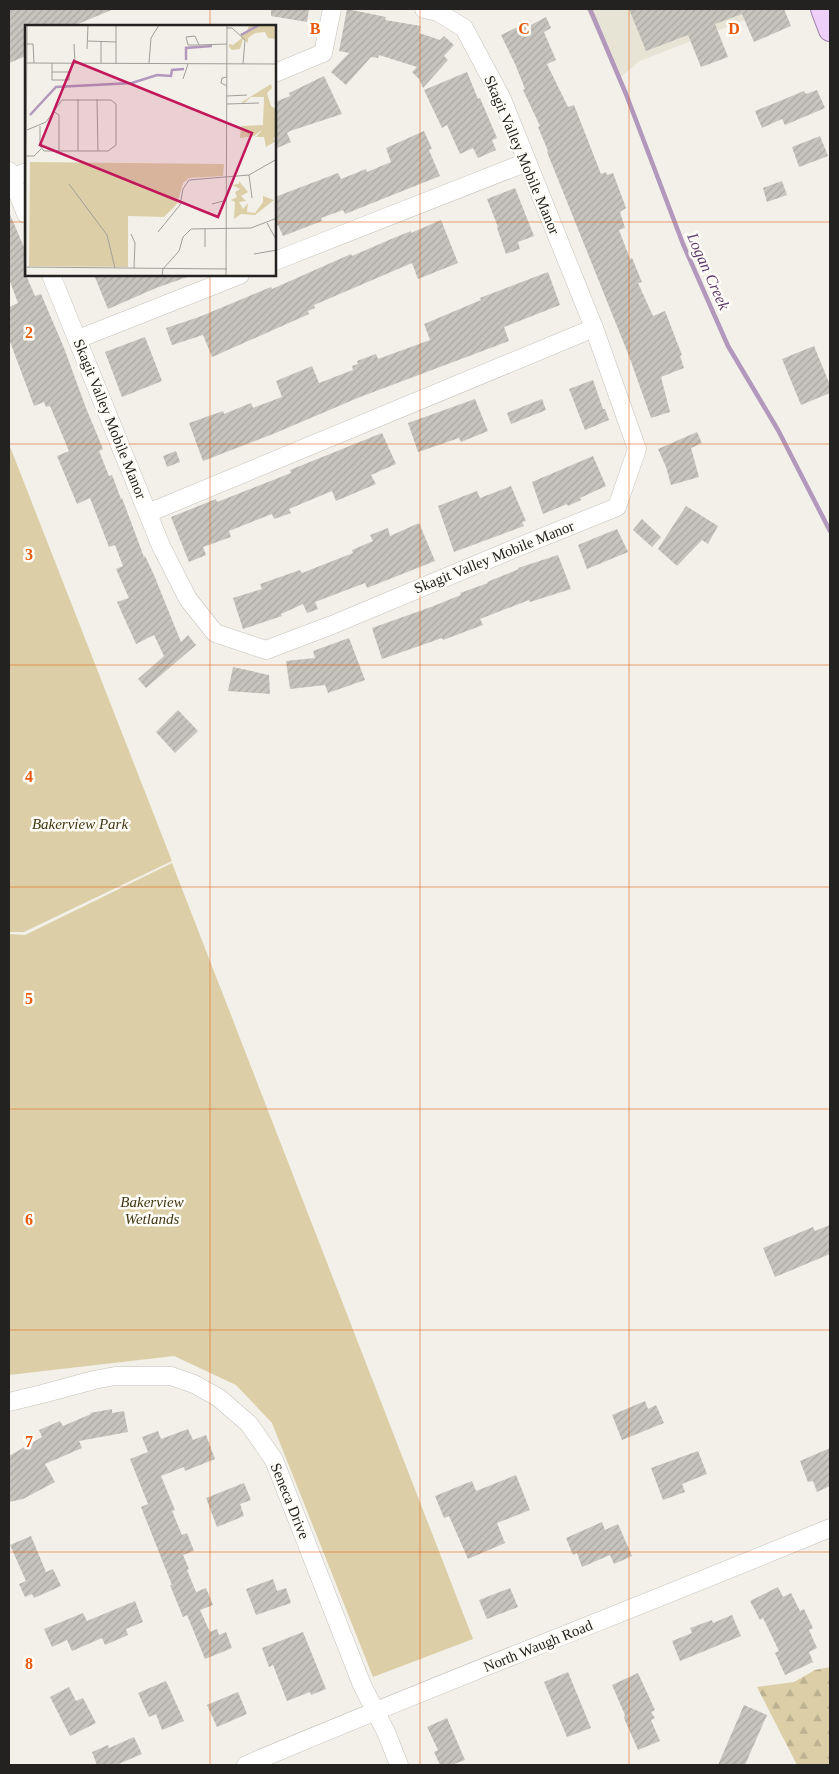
<svg xmlns="http://www.w3.org/2000/svg" width="839" height="1774" font-family="Georgia,serif">
<defs>
<pattern id="forest-firs" width="22" height="20" patternUnits="userSpaceOnUse" patternTransform="scale(1.25)"><rect width="22" height="20" fill="#dccfa8"/><path d="M5 1l3.5 6h-7zM16 11l3.5 6h-7z" fill="#bcb190"/></pattern>
<pattern id="building-hatch" width="6" height="6" patternUnits="userSpaceOnUse" patternTransform="scale(1.25)"><rect width="6" height="6" fill="#c6c4bd"/><path d="M-1 1l2-2M0 6l6-6M5 7l2-2" fill="none" stroke="#aaa8a2"/></pattern>
</defs>
<rect width="100%" height="100%" fill="#f2f0e8"/>
<path fill="#e8e4d5" d="M586 9H773L640 61 619 78Z"/>
<g fill="#dccfa8">
<path d="M9 444 172 861 24 932H9Z"/>
<path d="M172 863 473 1639 373 1677 272 1423 236 1385 174 1356 9 1375V934L25 935Z"/>
</g>
<path fill="url(#forest-firs)" d="M830 1667V1765H797L757 1687 794 1682 815 1670Z"/>
<g fill="none" stroke-linecap="round" stroke-linejoin="round">
<path stroke="#b298bc" stroke-width="4.5" d="M590 9 626 94 683 244 728 346 778 430 830 531"/>
</g>
<g fill="url(#building-hatch)">
<path d="M9 9H114L73 26H26V56L9 63Z"/>
<path d="M271 9H309L307 22 271 16Z"/>
<path d="M347 9 386 17 385 20 421 26 419 33 440 40 444 36 454 45 444 56 448 60 423 88 419 79 412 72 417 67 379 55 378 58 371 57 346 85 331 72 349 53 339 51Z"/>
<path d="M629 9H784L791 26 754 42 742 14 715 24 728 57 701 67 688 35 646 51Z"/>
<path d="M546 17 551 28 544 32 556 60 547 64 568 107 574 105 601 174 606 172 607 175 613 173 626 208 620 212 625 228 619 230 630 259 632 258 642 282 638 283 653 316 665 311 682 355 680 356 684 368 661 377 670 412 651 418 629 356 547 152 548 151 538 127 540 126 523 90 525 89 516 66 501 35 530 21 531 25Z"/>
<path d="M467 72 478 99 480 98 497 138 492 140 496 150 478 158 473 148 460 154 447 125 442 128 424 90Z"/>
<path d="M324 76 342 114 290 131 287 133 291 142 275 149V102L290 96 289 93Z"/>
<path d="M817 90 825 108 785 125 782 119 762 128 755 111 804 91 806 94Z"/>
<path d="M424 131 432 149 429 150 440 176 345 214 343 210 321 218 322 221 283 236 278 225 275 226V197L338 173 341 179 366 169 367 172 391 162 386 148Z"/>
<path d="M820 136 828 156 799 167 792 147Z"/>
<path d="M782 181 787 195 767 202 763 188Z"/>
<path d="M515 188 534 236 518 242 520 249 506 254 497 228 498 227 487 199Z"/>
<path d="M9 212 26 252V275L35 296 41 294 64 348 86 408 103 449 99 451 109 476 112 475 121 499 122 498 144 557 145 556 154 575 181 642 188 635 196 645 146 688 138 679 164 656 154 635 136 644 117 602 129 598 116 569 123 566 115 545 109 547 90 498 77 504 57 456 69 451 50 406 46 407 44 402 34 406 9 339V307L18 303 9 279Z"/>
<path d="M441 220 458 263 418 279 412 263 314 305 315 308 308 311 309 314 212 357 203 335 172 345 166 328 199 317 271 287 272 289 351 254 352 256 396 237 411 231V233Z"/>
<path d="M548 272 560 305 504 327 509 341 360 397 273 434 203 461 189 423 223 411 224 414 251 403 253 408 282 397 276 381 312 366 319 383 353 370 352 366 358 364 357 361 376 354 378 359 430 340 424 324 481 300 480 298Z"/>
<path d="M94 275H190V276L156 288 108 309Z"/>
<path d="M145 337 162 381 122 397 105 352Z"/>
<path d="M814 346 830 385V393L801 405 782 359Z"/>
<path d="M593 380 603 409H605L609 420 585 430 569 389Z"/>
<path d="M475 399 488 431 461 442 459 438 418 452 408 423Z"/>
<path d="M542 399 546 410 511 424 507 413Z"/>
<path d="M697 432 702 443 691 448 699 477 671 485 666 467 658 449Z"/>
<path d="M382 433 396 464 371 475 376 484 336 501 332 491 289 509 291 513 274 519 272 514 229 531 231 537 203 547 206 555 189 562 171 517 216 499 217 502 291 473 290 470Z"/>
<path d="M176 451 180 462 167 467 163 456Z"/>
<path d="M593 456 606 486 580 498 581 500 568 506 567 504 543 514 532 482Z"/>
<path d="M511 486 526 521 522 522 524 526 454 552 438 506 477 491 480 498Z"/>
<path d="M686 506 718 526 708 544 702 540 677 566 658 549Z"/>
<path d="M642 519 661 537 652 547 633 530Z"/>
<path d="M419 523 435 561 367 588 365 583 315 602 318 609 307 613 303 604 281 614 282 616 243 629 233 598 262 589 260 584 300 570 302 573 353 553 352 550 373 541 370 535 388 528 390 536Z"/>
<path d="M617 529 628 552 587 569 578 545Z"/>
<path d="M558 555 571 589 530 602 529 600 480 619 483 625 443 640 442 638 382 659 372 628 431 607 461 595 460 593 488 583 487 582 519 569 518 568Z"/>
<path d="M349 638 365 680 328 693 325 685 290 689 286 661 315 658 313 651Z"/>
<path d="M233 667 269 675 270 694 228 691Z"/>
<path d="M178 710 198 731 175 753 156 732Z"/>
<path d="M830 1225V1254L775 1277 763 1248 813 1227 815 1231Z"/>
<path d="M645 1401 648 1409 656 1405 664 1423 622 1440 612 1415Z"/>
<path d="M112 1409V1413L124 1411 128 1432 79 1441 82 1448 45 1464 55 1482 23 1499 9 1502V1456L42 1437 39 1430 60 1421 63 1426 91 1414 90 1413Z"/>
<path d="M188 1429 193 1440 206 1435 215 1459 185 1471 184 1467 161 1476 175 1510 172 1511 182 1535 187 1533 194 1551 183 1555 189 1569 187 1570 196 1592 206 1588 213 1605 200 1610 210 1632 217 1629 219 1635 226 1632 232 1648 205 1659 187 1615 183 1617 170 1585H172L141 1507 148 1504 130 1459 148 1452 142 1437 158 1431 161 1439Z"/>
<path d="M830 1448V1486L817 1492 813 1481 808 1482 800 1461Z"/>
<path d="M698 1451 707 1474 682 1484 685 1492 663 1500 651 1468Z"/>
<path d="M516 1475 530 1510 497 1523 505 1543 468 1559 449 1516 444 1518 435 1496 472 1481 476 1491Z"/>
<path d="M244 1483 251 1500 240 1504 244 1516 217 1527 206 1498Z"/>
<path d="M602 1522 605 1530 618 1524 632 1556 614 1564 610 1555 582 1567 577 1553 573 1555 566 1538Z"/>
<path d="M31 1536 46 1572 53 1569 61 1586 34 1598 32 1594 25 1597 19 1584 26 1581 10 1545Z"/>
<path d="M273 1579 277 1591 286 1588 291 1603 256 1615 246 1589Z"/>
<path d="M778 1587 783 1597 791 1593 800 1611 804 1609 813 1628 809 1630 817 1648 809 1652 813 1662 785 1675 775 1653 779 1651 763 1618 760 1620 750 1601Z"/>
<path d="M510 1588 518 1607 487 1619 479 1600Z"/>
<path d="M135 1601 143 1622 126 1629 128 1635 105 1645 102 1638 72 1651 67 1640 52 1647 44 1629 83 1613 87 1621Z"/>
<path d="M732 1615 741 1636 680 1661 672 1641 692 1633 690 1628 712 1620 713 1623Z"/>
<path d="M303 1632 326 1689 311 1695 310 1692 287 1701 273 1665 269 1667 262 1648Z"/>
<path d="M568 1672 591 1728 567 1737 544 1682Z"/>
<path d="M638 1673 655 1710 651 1712 655 1718 651 1720 660 1741 638 1750 624 1718 625 1715 612 1685Z"/>
<path d="M166 1681 184 1721 162 1730 156 1714 149 1717 138 1693Z"/>
<path d="M69 1687 76 1701 83 1698 96 1723 70 1736 50 1697Z"/>
<path d="M238 1692 247 1714 217 1727 207 1705Z"/>
<path d="M744 1705 767 1715 745 1765H718Z"/>
<path d="M447 1718 465 1760 451 1765H440L434 1752 438 1750 427 1727Z"/>
<path d="M134 1737 142 1754 116 1765H97L92 1752 108 1745 109 1748Z"/>
</g>
<g fill="none" stroke-linecap="round" stroke-linejoin="round">
<g stroke="#c4c2bb" stroke-width="19">
<g id="minor">
<path d="M275 73 323 53 332 9"/>
<path d="M9 171 26 214"/>
<path d="M12 178 26 172"/>
<path d="M275 261 527 162"/>
<path d="M51 275 161 546 188 599 215 633 266 650 332 625 511 550 617 507 637 449 594 328 502 99 464 28 438 12 424 9"/>
<path d="M78 339 240 275"/>
<path d="M148 513 594 328"/>
<path d="M9 1402 42 1394 94 1380 115 1376H171L194 1384 219 1398 249 1424 274 1460 362 1685 386 1732 399 1765"/>
<path d="M246 1765C439 1683 636 1608 830 1528"/>
</g>
</g>
<g stroke="#a07eab" stroke-width="24">
<path id="major" d="M822 9 830 30"/>
</g>
<use href="#minor" stroke="#fff" stroke-width="18"/>
<use href="#major" stroke="#eecffa" stroke-width="22"/>
</g>
<path fill="none" stroke="#e8590c" stroke-width="1" stroke-opacity="0.55" d="M210 9V26M420 9V1765M629 9V1765M9 222H26M275 222H830M210 275V1765M9 444H830M9 665H830M9 887H830M9 1109H830M9 1330H830M9 1552H830"/>
<g text-anchor="middle" stroke-width="5" stroke-linejoin="round" paint-order="stroke">
<g font-size="15" fill="#232220" stroke="#fffdf7">
<text transform="translate(522 155) rotate(67)" y="5">Skagit Valley Mobile Manor</text>
<text transform="translate(110 419) rotate(68)" y="5">Skagit Valley Mobile Manor</text>
<text transform="translate(494 557) rotate(-22)" y="5">Skagit Valley Mobile Manor</text>
<text transform="translate(290 1501) rotate(68)" y="5">Seneca Drive</text>
<text transform="translate(538 1646) rotate(-22)" y="5">North Waugh Road</text>
</g>
<g font-size="15" font-style="italic" fill="#413612" stroke="#fffdf7">
<text x="80" y="829">Bakerview Park</text>
<text x="152" y="1207">Bakerview<tspan x="152" dy="17">Wetlands</tspan></text>
</g>
<g font-size="16" font-style="italic" fill="#603b6d" stroke="#fffdf7">
<text transform="translate(709 271) rotate(66)" y="6">Logan Creek</text>
</g>
</g>
<g transform="translate(25 25)">
<rect width="251" height="251" fill="#f2f0e8"/>
<path d="M5 137 199 139 198 151 164 153 158 158 152 179 139 192 103 191V242L4 241Z" fill="#dccfa8"/>
<path d="M251 0V14L243 13 240 7 230 8 223 13V18L218 14 215 24 207 25 204 22V19L208 20 217 13 215 9 222 6 224 1ZM246 59 247 63 242 68 246 81 251 84V111L248 114 251 116 241 122 239 112H231L237 105 229 111 215 113 216 101 238 100 239 72H226L218 79 217 77ZM214 156 223 167 216 171 221 176 214 177 218 184 223 178 222 187 230 188 238 177V171L249 175 230 190 216 189 209 194 210 177 206 175 212 172 210 167 215 164 207 160 214 159Z" fill="#dccfa8"/>
<path fill="none" stroke="#b298bc" stroke-width="2.5" d="M216 10 234 0M161 35V23L187 21M5 90 31 62 107 58 132 50 146 51 147 45 159 44"/>
<path fill="none" stroke="#9f9e98" stroke-width="1" d="M91 0V39M202 3H207L220 15 218 39M63 16 91 17M2 19H8L9 38M49 19 50 38M174 20H163L161 12 170 11 174 20 202 19M62 24 63 0M0 38 252 39M76 38V16M124 38 126 13 134 0M27 47H44V55H27V38M202 52 197 53 196 58 202 61M158 54 163 39M202 71 222 70M72 74 73 126M202 79 234 78M28 86 34 90V126M2 105 21 97 37 75H86L91 79V120L83 126H19L15 121V101M53 126V74M1 131H9L16 124M1 149 2 0M224 150 227 173M44 159 82 210 90 243M187 179 202 175M242 198 252 216M133 207 155 180 158 164 164 155 224 150 252 134M106 209 110 218 109 243M180 222V203M229 229 252 225M0 242 202 244M1 251V148M137 251 138 244 154 226 158 212 166 204 226 203 252 193M201 251 202 0"/>
<path fill="#c2185b" fill-opacity="0.15" stroke="#c2185b" stroke-width="2.5" d="M49 36 227 108 193 192 15 120Z"/>
<rect width="251" height="251" fill="none" stroke="#232220" stroke-width="2.5"/>
</g>
<g font-size="16" text-anchor="middle" font-weight="bold" fill="#e8590c" stroke="#fffdf7" stroke-width="5" stroke-linejoin="round" paint-order="stroke">
<text x="315" y="34">B</text>
<text x="524" y="34">C</text>
<text x="734" y="34">D</text>
<text x="29" y="338">2</text>
<text x="29" y="560">3</text>
<text x="29" y="782">4</text>
<text x="29" y="1004">5</text>
<text x="29" y="1225">6</text>
<text x="29" y="1447">7</text>
<text x="29" y="1669">8</text>
</g>
<rect width="839" height="1774" fill="none" stroke="#232220" stroke-width="20"/>
</svg>
